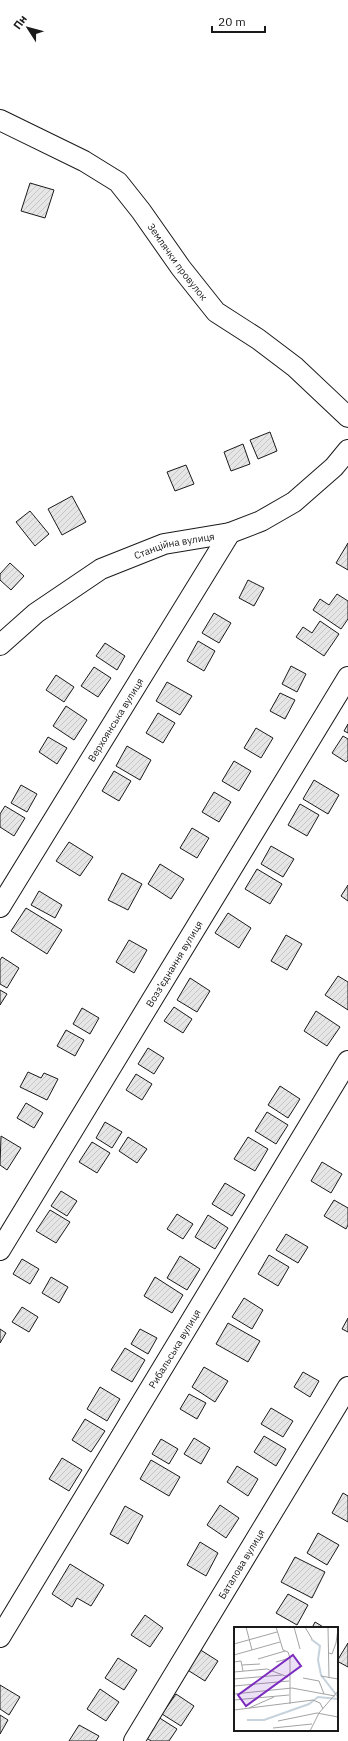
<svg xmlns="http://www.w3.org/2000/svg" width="348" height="1741" font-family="'IBM Plex Sans',sans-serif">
<defs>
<pattern id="building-hatch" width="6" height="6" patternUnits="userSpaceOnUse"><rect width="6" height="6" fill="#e6e6e6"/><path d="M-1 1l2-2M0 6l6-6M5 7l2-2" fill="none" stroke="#c5c5c5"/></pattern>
</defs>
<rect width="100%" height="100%" fill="#fff"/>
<g fill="url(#building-hatch)" stroke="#1a1a1a">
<path d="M30 183 54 190 45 218 21 211Z"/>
<path d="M270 432 277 451 258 459 250 440Z"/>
<path d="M243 444 250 464 231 471 224 452Z"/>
<path d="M186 465 194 484 175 491 167 472Z"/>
<path d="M72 496 86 522 62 535 48 509Z"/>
<path d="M30 511 49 534 35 546 16 522Z"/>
<path d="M348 543V570L336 563Z"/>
<path d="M10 563 24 576 11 590 0 580V574Z"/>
<path d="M248 580 264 588 254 606 239 598Z"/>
<path d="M337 594 348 601V619L341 629 313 610 320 599 329 605Z"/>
<path d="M214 613 231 623 219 643 202 633Z"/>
<path d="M320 621 339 634 324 656 296 637 303 627 312 633Z"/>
<path d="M198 641 215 651 204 671 187 661Z"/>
<path d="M105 643 125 656 117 670 96 656Z"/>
<path d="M291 666 306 674 297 692 282 684Z"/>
<path d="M94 667 111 678 98 697 81 686Z"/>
<path d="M56 675 74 687 64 702 46 690Z"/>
<path d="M167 682 192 696 180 715 156 701Z"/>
<path d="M280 693 295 700 285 719 270 711Z"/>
<path d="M66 706 87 720 74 740 53 726Z"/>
<path d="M158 713 175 723 163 743 146 733Z"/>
<path d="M348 724V733L344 731Z"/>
<path d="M256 728 273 738 261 758 244 748Z"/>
<path d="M343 736 348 739V760L346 762 332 753Z"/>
<path d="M48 737 67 748 57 764 39 752Z"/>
<path d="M127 746 151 760 140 780 116 766Z"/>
<path d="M234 761 251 771 239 791 222 781Z"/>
<path d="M114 771 131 781 119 801 102 791Z"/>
<path d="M314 780 339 795 328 814 303 799Z"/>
<path d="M21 785 37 794 27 812 11 803Z"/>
<path d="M214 792 231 802 219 822 202 812Z"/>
<path d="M300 804 319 815 307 836 288 825Z"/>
<path d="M5 806 25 818 14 836 0 827V814Z"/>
<path d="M192 828 209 838 197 858 180 848Z"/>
<path d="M69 842 93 857 80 876 56 861Z"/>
<path d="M271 846 294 859 283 877 261 864Z"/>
<path d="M160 864 184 879 171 899 148 884Z"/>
<path d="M257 869 282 884 270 904 245 889Z"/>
<path d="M122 873 142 884 128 910 108 900Z"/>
<path d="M348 885V901L341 896Z"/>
<path d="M39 891 62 905 55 918 31 905Z"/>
<path d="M26 908 62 930 47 954 11 931Z"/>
<path d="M228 913 251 928 239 948 215 933Z"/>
<path d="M286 935 302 944 287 970 271 961Z"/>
<path d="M129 940 147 950 134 973 116 962Z"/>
<path d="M2 957 19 968 7 988 0 984V960Z"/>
<path d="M338 976 348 982V1010L325 995Z"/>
<path d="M190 978 210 991 197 1012 177 1000Z"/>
<path d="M0 990 7 994 0 1005Z"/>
<path d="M174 1007 192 1019 183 1033 164 1021Z"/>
<path d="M82 1008 99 1018 90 1034 73 1024Z"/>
<path d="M316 1011 340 1027 327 1046 304 1031Z"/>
<path d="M66 1030 84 1040 75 1056 57 1046Z"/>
<path d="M148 1048 164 1058 154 1074 138 1064Z"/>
<path d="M28 1072 41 1078 44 1073 58 1079 47 1100 20 1087Z"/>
<path d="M136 1074 152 1084 142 1100 126 1090Z"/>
<path d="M280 1086 300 1099 288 1118 268 1105Z"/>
<path d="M26 1103 43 1113 34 1128 17 1118Z"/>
<path d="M267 1112 288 1125 276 1144 255 1131Z"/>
<path d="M105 1122 122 1132 112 1148 96 1138Z"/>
<path d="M1 1136 21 1148 7 1170 0 1165Z"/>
<path d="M128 1137 147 1149 137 1163 119 1151Z"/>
<path d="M248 1137 268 1149 255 1171 234 1159Z"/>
<path d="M92 1142 110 1153 97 1173 79 1162Z"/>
<path d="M322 1162 342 1174 331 1193 311 1181Z"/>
<path d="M225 1183 245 1195 232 1216 212 1204Z"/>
<path d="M61 1191 77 1201 67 1216 51 1206Z"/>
<path d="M334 1200 348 1208V1225L346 1229 324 1216Z"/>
<path d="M50 1210 70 1222 56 1243 36 1231Z"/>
<path d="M177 1214 193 1224 183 1239 167 1229Z"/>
<path d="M208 1215 228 1228 215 1249 195 1237Z"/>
<path d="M286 1234 308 1247 298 1263 276 1250Z"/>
<path d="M269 1255 289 1267 278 1286 258 1274Z"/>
<path d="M180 1256 200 1269 187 1290 167 1278Z"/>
<path d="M22 1259 39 1269 30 1284 13 1274Z"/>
<path d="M51 1277 68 1287 59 1303 42 1293Z"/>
<path d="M155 1277 183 1295 172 1313 144 1296Z"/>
<path d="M244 1298 263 1310 252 1329 232 1317Z"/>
<path d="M22 1307 38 1317 29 1332 12 1322Z"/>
<path d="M348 1318V1332L342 1329Z"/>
<path d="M228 1323 260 1341 248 1362 216 1344Z"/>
<path d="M0 1329 6 1333 0 1343Z"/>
<path d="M140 1329 157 1338 148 1354 131 1344Z"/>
<path d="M125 1348 145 1360 132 1382 111 1370Z"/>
<path d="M204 1367 228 1381 215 1402 192 1387Z"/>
<path d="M303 1372 319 1381 310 1397 294 1387Z"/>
<path d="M100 1387 120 1399 107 1421 87 1409Z"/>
<path d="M189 1394 206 1403 197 1419 180 1409Z"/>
<path d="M271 1408 293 1421 283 1437 261 1424Z"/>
<path d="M85 1419 105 1431 91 1452 72 1440Z"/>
<path d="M264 1436 286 1449 276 1466 254 1452Z"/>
<path d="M194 1438 210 1448 201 1464 184 1454Z"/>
<path d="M161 1439 178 1449 169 1464 152 1454Z"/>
<path d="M62 1458 82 1470 69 1491 49 1479Z"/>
<path d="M151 1460 180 1477 169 1496 140 1479Z"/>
<path d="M237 1466 258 1479 248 1496 227 1482Z"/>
<path d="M343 1493 348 1496V1522L332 1513Z"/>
<path d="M220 1505 239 1518 226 1538 207 1525Z"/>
<path d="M125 1506 143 1516 128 1544 110 1534Z"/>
<path d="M318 1533 339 1545 327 1565 307 1553Z"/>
<path d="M200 1542 218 1553 206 1576 187 1565Z"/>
<path d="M295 1557 325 1572 312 1598 281 1582Z"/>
<path d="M70 1564 104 1585 91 1606 77 1598 72 1607 52 1594Z"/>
<path d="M288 1594 308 1605 297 1625 276 1613Z"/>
<path d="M145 1615 163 1628 150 1647 131 1635Z"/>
<path d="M315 1622 325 1628H312Z"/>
<path d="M348 1643V1667L337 1661Z"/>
<path d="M199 1649 218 1661 205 1681 186 1669Z"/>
<path d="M118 1658 137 1670 124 1690 105 1678Z"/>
<path d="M0 1685 20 1697 9 1715 0 1709Z"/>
<path d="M100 1689 119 1702 106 1721 87 1709Z"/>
<path d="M176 1694 194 1706 181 1726 162 1714Z"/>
<path d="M0 1715 8 1720 0 1734Z"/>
<path d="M158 1717 177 1729 169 1741H151L145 1737Z"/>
<path d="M79 1725 99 1736 96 1741H69Z"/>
</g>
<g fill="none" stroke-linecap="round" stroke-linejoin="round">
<g stroke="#1a1a1a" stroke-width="22">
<g id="minor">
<path id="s1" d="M0 120 84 161 118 182 141 211 181 268 216 312 258 339 295 367 348 417"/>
<path id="s2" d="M0 645 36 613 101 569 164 544 230 533 261 521 294 502 334 467 348 450"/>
<path id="s3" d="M0 907 230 533"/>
<path id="s4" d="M0 1250 348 677"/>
<path id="s5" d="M0 1637 348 1061"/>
<path id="s6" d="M134 1741 348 1387"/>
</g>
</g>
<use href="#minor" stroke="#fff" stroke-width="20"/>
</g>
<g text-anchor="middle" stroke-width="3" stroke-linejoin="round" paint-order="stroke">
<g font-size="10" fill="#1a1a1a" stroke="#fff">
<text dy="4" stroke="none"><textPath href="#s1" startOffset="233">Землячки провулок</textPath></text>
<text dy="4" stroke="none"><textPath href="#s2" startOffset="204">Станційна вулиця</textPath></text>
<text dy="4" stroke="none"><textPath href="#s3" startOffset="220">Верхоянська вулиця</textPath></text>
<text dy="4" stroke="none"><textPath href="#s4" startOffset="335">Возз’єднання вулиця</textPath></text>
<text dy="4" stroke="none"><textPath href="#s5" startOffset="337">Рибальська вулиця</textPath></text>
<text dy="4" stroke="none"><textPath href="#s6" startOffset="207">Баталова вулиця</textPath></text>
</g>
</g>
<g transform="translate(234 1627)">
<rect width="104" height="104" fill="#fff"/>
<path fill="none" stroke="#c6d2dc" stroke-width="2" d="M77 12 86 19 84 33 87 48 104 70M13 93H30L75 77 84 70 104 72"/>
<path fill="none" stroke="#a3a3a3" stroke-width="1" d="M12 0 18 23M42 0 49 23 54 25 56 31V77M60 0 66 22M71 0 78 12M94 0 95 51M0 17 43 5M95 26 98 27 102 16 104 2M0 28 46 15M24 32 51 24M0 35 7 34 9 44M42 35 56 31M8 38 26 37M0 45 33 42 54 50M87 49 104 52M69 51 85 54 90 67M0 52 48 48M0 59 55 54M0 67 58 61 101 69M0 73 55 68M15 81 40 70M0 83 79 73 86 76 89 82M44 94 83 86 104 90M39 101 78 97M76 104 85 86 104 64"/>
<path fill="#7b2cbf" fill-opacity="0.15" stroke="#7b2cbf" stroke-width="2" d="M59 28 67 39 12 79 4 68Z"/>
<rect width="104" height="104" fill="none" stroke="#1a1a1a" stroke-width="2"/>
</g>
<g transform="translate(28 28) rotate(306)" stroke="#ffffff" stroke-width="3" paint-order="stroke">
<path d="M0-3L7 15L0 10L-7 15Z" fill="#1a1a1a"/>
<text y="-6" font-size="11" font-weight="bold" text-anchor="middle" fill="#1a1a1a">Пн</text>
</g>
<path d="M212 26v6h53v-6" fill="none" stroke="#1a1a1a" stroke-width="2"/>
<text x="218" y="26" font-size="12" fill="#1a1a1a" stroke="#ffffff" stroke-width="3" paint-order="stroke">20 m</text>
</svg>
